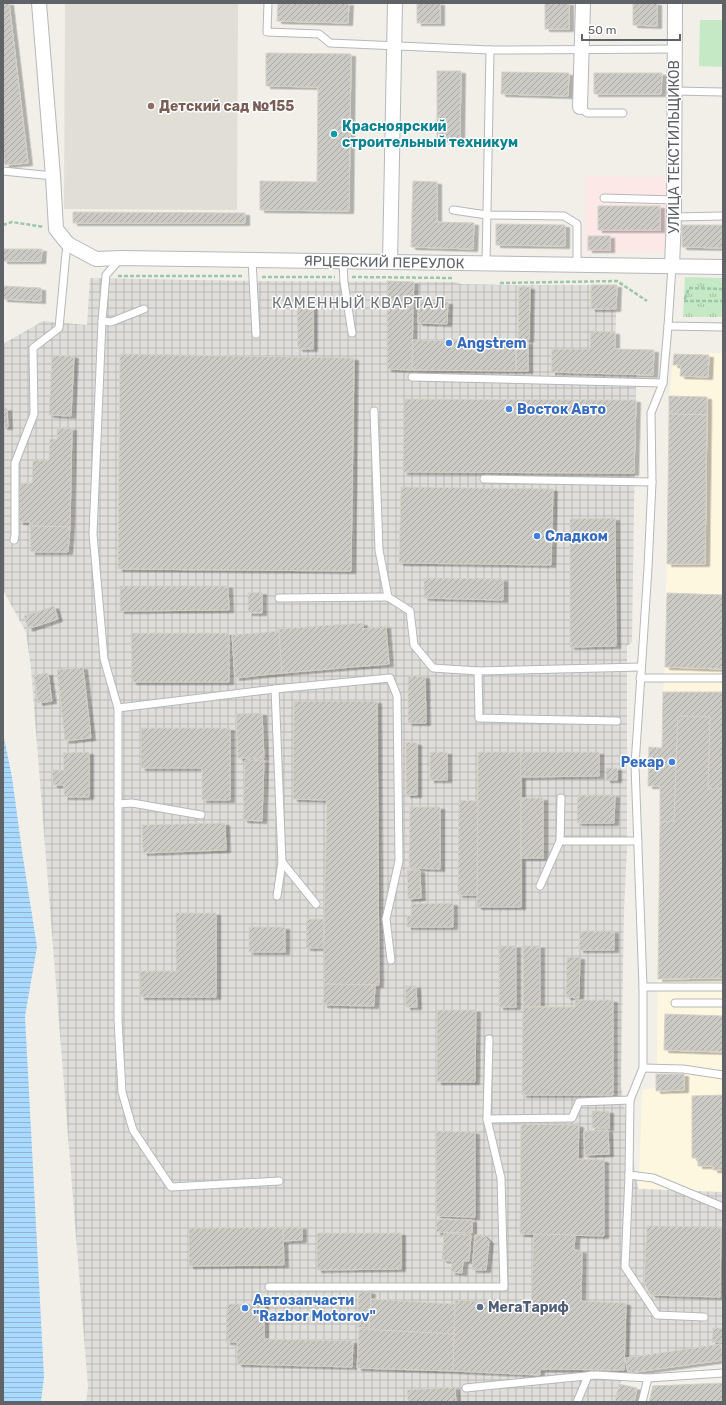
<svg xmlns="http://www.w3.org/2000/svg" width="726" height="1405" font-family="Rubik,sans-serif">
<defs>
<pattern id="industrial-grid" width="8" height="8" patternUnits="userSpaceOnUse"><rect width="8" height="8" fill="#e0deda"/><path d="M0 4h8M4 0v8" fill="none" stroke="#b9b8b5"/></pattern>
<pattern id="park-tufts" width="24" height="20" patternUnits="userSpaceOnUse"><rect width="24" height="20" fill="#c5e8c5"/><path d="M3 7l-1-3M5 7V3M7 7l1-3M15 17l-1-3M17 17v-4M19 17l1-3" fill="none" stroke="#a3c0a4"/></pattern>
<pattern id="water-rules" width="6" height="5" patternUnits="userSpaceOnUse"><rect width="6" height="5" fill="#aadaff"/><path d="M0 2.5h6" fill="none" stroke="#8eb4d2"/></pattern>
<pattern id="building-hatch" width="6" height="6" patternUnits="userSpaceOnUse"><rect width="6" height="6" fill="#cccac5"/><path d="M-1 1l2-2M0 6l6-6M5 7l2-2" fill="none" stroke="#a9a8a4"/></pattern>
<filter id="shadow"><feDropShadow dx="4.5" dy="2.5" stdDeviation="0" flood-color="#0004"/></filter>
</defs>
<rect width="100%" height="100%" fill="#f1efe8"/>
<path fill="#fef7e0" d="M723 353V1192L639 1188 642 1090 656 1088 657 1060 660 822 663 693 665 667 669 396 674 354Z"/>
<path fill="url(#industrial-grid)" d="M90 278 252 281 455 282 461 284 516 285H617L615 349 654 350 653 375 636 374 632 642 627 646V849L624 910 621 1086 638 1189 723 1192V1344L626 1358 628 1373 619 1384 615 1402H86L88 1387 31 669 26 632 3 590V344L43 321 87 325Z"/>
<path fill="#e1ded6" d="M65 3H238L237 210 64 209Z"/>
<path fill="#fce8e6" d="M586 176 667 177 666 252H585Z"/>
<path fill="url(#park-tufts)" d="M685 277 723 278V317H683Z"/>
<path fill="#c5e8c5" d="M700 20H723V67L699 66Z"/>
<path fill="url(#water-rules)" d="M3 733 12 777 22 851 37 947 25 1016 44 1377 41 1402H3Z"/>
<g fill="url(#building-hatch)" stroke="#d6d1c6" filter="url(#shadow)">
<path d="M3 3H9L28 163 5 165 3 151Z"/>
<path d="M278 3H349L348 23 277 21Z"/>
<rect x="417" y="3" width="23" height="20"/>
<rect x="545" y="3" width="24" height="26"/>
<path d="M633 3H657V26L633 25Z"/>
<path d="M266 53 351 54 349 211 260 210V181L317 182 318 87 266 86Z"/>
<path d="M437 71H461L460 139H437Z"/>
<path d="M502 72 569 73 568 96 501 94Z"/>
<path d="M594 73H662L661 94H594Z"/>
<path d="M413 181 437 182V222L474 223 473 249 411 247Z"/>
<rect x="598" y="206" width="62" height="24"/>
<path d="M73 212 245 213V223H73Z"/>
<path d="M496 224 565 225V246L496 245Z"/>
<path d="M682 225H723V248L682 247Z"/>
<rect x="588" y="236" width="22" height="14"/>
<path d="M3 249H42L41 261H3Z"/>
<path d="M387 281 414 282 413 302H387Z"/>
<path d="M591 285H617L616 309H591Z"/>
<path d="M3 286 41 288V301L3 299Z"/>
<path d="M519 287H530L529 340H518Z"/>
<path d="M419 301 448 302 447 324 418 323Z"/>
<path d="M387 302H413L412 370 387 369Z"/>
<path d="M297 306H313V349H298Z"/>
<path d="M591 331 615 332V349L654 350 653 375 551 372 552 349H590Z"/>
<path d="M413 340 516 342V371L412 370Z"/>
<rect x="516" y="342" width="12" height="29"/>
<path d="M120 354 354 358 351 571 118 569Z"/>
<path d="M674 354 709 355 708 377 680 376 681 365H673Z"/>
<path d="M52 355 74 356 71 416 49 415Z"/>
<path d="M669 396 707 397V415L669 414Z"/>
<path d="M404 399 636 400 634 473 403 472Z"/>
<path d="M7 408 8 427H3V409Z"/>
<path d="M669 414 707 415 705 564H667Z"/>
<path d="M57 428H72L70 527 30 526V522H19V483H32L33 460H49L50 439H57Z"/>
<path d="M401 487 553 489 551 565 399 563Z"/>
<path d="M615 518 616 646 570 647V519Z"/>
<path d="M30 526 70 527 68 552H31Z"/>
<path d="M424 578 503 579V600L424 598Z"/>
<path d="M120 586H228L229 610 120 611Z"/>
<path d="M262 592V613H248V593Z"/>
<path d="M667 593 723 595V669L665 667Z"/>
<path d="M54 606 58 619 28 629 24 616Z"/>
<path d="M363 623V629L386 626 389 664 282 673 278 629Z"/>
<path d="M279 631 282 673 235 678 232 635Z"/>
<path d="M131 633H229V682H132Z"/>
<path d="M83 667 91 738 65 741 57 670Z"/>
<path d="M48 673 52 701 38 703 34 675Z"/>
<path d="M408 676H425L426 723H408Z"/>
<path d="M663 692H723V788L708 789 710 717 678 716 674 821 660 822V786H648L649 747 662 748Z"/>
<path d="M294 701H377L379 985 324 984V919L327 800 293 799Z"/>
<path d="M262 713 264 758H238L236 714Z"/>
<path d="M678 716 710 717 708 789 723 788V978L658 979 660 822 674 821Z"/>
<path d="M141 728H230V800H202V768H141Z"/>
<path d="M406 742 417 743V795H406Z"/>
<path d="M89 752V797H64V785H53L52 770H64L63 753Z"/>
<rect x="430" y="752" width="17" height="28"/>
<path d="M478 752H521V907H477Z"/>
<path d="M521 752H599V776L520 777Z"/>
<path d="M245 760H264L262 821 243 820Z"/>
<rect x="606" y="768" width="11" height="12"/>
<path d="M578 795H615L614 823H577Z"/>
<rect x="521" y="798" width="22" height="60"/>
<path d="M459 800 478 801 477 895H458Z"/>
<path d="M410 807H440V869L409 868Z"/>
<path d="M225 823 226 850 143 853 142 825Z"/>
<path d="M407 870H420L421 898 408 899Z"/>
<path d="M453 903V927H407V916H411V904Z"/>
<path d="M176 913H216V997H140V971H176Z"/>
<path d="M307 919H324L323 948H306Z"/>
<rect x="249" y="927" width="36" height="25"/>
<path d="M580 931H614V950H579Z"/>
<rect x="499" y="946" width="17" height="61"/>
<rect x="523" y="946" width="17" height="61"/>
<path d="M567 957H580L579 998 566 997Z"/>
<path d="M324 984 375 985 374 1006 323 1005Z"/>
<path d="M405 986H416L417 1007H406Z"/>
<path d="M575 1000H613V1095H522L523 1007H575Z"/>
<path d="M437 1010H476L475 1082H437Z"/>
<path d="M665 1014 723 1016V1052L664 1050Z"/>
<path d="M656 1074H684V1090L656 1091Z"/>
<path d="M723 1095V1170H713V1166H698V1158H692V1096Z"/>
<rect x="592" y="1111" width="17" height="17"/>
<path d="M521 1124 579 1125 578 1159 604 1160V1236L520 1234Z"/>
<path d="M608 1130 609 1154 585 1155 584 1131Z"/>
<path d="M436 1131 475 1132V1217L436 1216Z"/>
<path d="M436 1219 472 1220V1233L436 1232Z"/>
<path d="M647 1226 721 1227 720 1297 651 1295 644 1283Z"/>
<path d="M283 1227 284 1265 189 1266V1228Z"/>
<path d="M283 1227H302V1240L283 1241Z"/>
<path d="M317 1233H401V1269L317 1270Z"/>
<path d="M444 1233 471 1235 469 1261H463L462 1273 451 1272 452 1261 442 1260Z"/>
<path d="M534 1234 575 1235 574 1250 582 1251 581 1301 626 1303 624 1370 540 1369V1375L453 1371 455 1300 531 1304Z"/>
<path d="M475 1235H483L489 1241 486 1270H472Z"/>
<path d="M359 1291 371 1292 369 1328 357 1327Z"/>
<path d="M371 1299 455 1304 454 1334 369 1330Z"/>
<path d="M227 1304H264V1339L353 1341 352 1367 237 1364V1342H226Z"/>
<path d="M713 1328H723V1342H712Z"/>
<path d="M359 1329 454 1334 453 1371 357 1368Z"/>
<path d="M721 1344 723 1360 628 1373 625 1358Z"/>
<path d="M723 1383V1402L664 1401V1402H649L653 1386Z"/>
<path d="M619 1384 637 1388 634 1402H615Z"/>
<path d="M455 1387 456 1402H408L407 1390Z"/>
</g>
<g fill="none" stroke-linecap="round" stroke-linejoin="round">
<g stroke="#b5b8bc" stroke-width="9">
<g id="service">
<path d="M268 3 267 32 319 34 330 43 490 50 675 49"/>
<path d="M674 91 723 92"/>
<path d="M580 107 587 113H623"/>
<path d="M3 171 53 176"/>
<path d="M604 198 674 200"/>
<path d="M453 210 487 215 564 216 577 224V265"/>
<path d="M674 217 723 216"/>
<path d="M120 259 106 275 102 321 93 534 104 659 118 708V1020L122 1092 133 1130 171 1187 279 1181"/>
<path d="M252 260 256 334"/>
<path d="M343 262 344 282 352 333"/>
<path d="M486 264 490 50"/>
<path d="M672 266 668 326 723 327"/>
<path d="M102 321 111 322 144 309"/>
<path d="M668 326 663 383 651 413 652 482 648 568 635 765 643 987V1068L630 1100 629 1175 625 1267 657 1315 704 1317"/>
<path d="M412 377 663 383"/>
<path d="M374 411 379 550 388 597 410 611 414 645 433 668 478 671 641 667"/>
<path d="M484 479 652 482"/>
<path d="M14 540 15 535V463L34 414 33 348 59 328 66 253 68 244"/>
<path d="M279 598 388 597"/>
<path d="M478 671 479 718 617 721"/>
<path d="M640 678H723"/>
<path d="M275 689 282 862 277 896"/>
<path d="M118 708 275 689 390 678 397 696 399 861 386 919 391 960"/>
<path d="M561 798 560 841H638"/>
<path d="M118 804 132 803 201 815"/>
<path d="M282 862 316 904"/>
<path d="M540 886 560 841"/>
<path d="M643 987H723"/>
<path d="M675 1003H723"/>
<path d="M643 1068 683 1069 723 1075"/>
<path d="M487 1119 489 1039"/>
<path d="M629 1175 653 1178 723 1207"/>
<path d="M269 1287H504L501 1178 487 1119 572 1118 579 1102 630 1100"/>
<path d="M466 1388 596 1375 648 1378 723 1373"/>
<path d="M577 1402 588 1376 592 1375"/>
<path d="M642 1402 648 1378"/>
</g>
</g>
<g stroke="#b5b8bc" stroke-width="16">
<g id="minor">
<path d="M39 3 53 176 56 229 68 244 96 259 121 258 723 267"/>
<path d="M580 107 583 3"/>
<path d="M390 262 395 3"/>
<path d="M672 266 674 217 675 3"/>
</g>
</g>
<g stroke="#9cc7a9" stroke-width="2.5" stroke-dasharray="4 2" stroke-linecap="butt">
<path d="M3 225 12 222 44 227"/>
<path d="M118 276H243"/>
<path d="M262 277H335"/>
<path d="M352 277 454 278"/>
<path d="M500 283 617 281 647 301"/>
<path d="M723 289 689 288 684 301H723"/>
</g>
<use href="#service" stroke="#fff" stroke-width="7"/>
<use href="#minor" stroke="#fff" stroke-width="14"/>
</g>
<circle fill="#8d6e63" stroke="#fff" stroke-width="1.5" cx="151" cy="106" r="4"/>
<circle fill="#0f9aa8" stroke="#fff" stroke-width="1.5" cx="334" cy="134" r="4"/>
<g fill="#3f7fe0" stroke="#fff" stroke-width="1.5">
<circle cx="449" cy="343" r="4"/>
<circle cx="509" cy="409" r="4"/>
<circle cx="537" cy="536" r="4"/>
<circle cx="672" cy="762" r="4"/>
<circle cx="245" cy="1308" r="4"/>
</g>
<circle fill="#5c6f8a" stroke="#fff" stroke-width="1.5" cx="480" cy="1307" r="4"/>
<g text-anchor="middle" stroke-width="3" stroke-linejoin="round" paint-order="stroke">
<g font-size="14" font-weight="bold" fill="#785e54" stroke="#fff" text-anchor="start">
<text x="159" y="111">Детский сад №155</text>
</g>
<g font-size="14" font-weight="bold" fill="#0d838f" stroke="#fff" text-anchor="start">
<text x="342" y="131">Красноярский<tspan x="342" dy="16">строительный техникум</tspan></text>
</g>
<g font-size="14" fill="#5f6368" stroke="#fff">
<text transform="translate(674 147) rotate(-90)" y="5">УЛИЦА ТЕКСТИЛЬЩИКОВ</text>
<text transform="translate(384 262) rotate(1)" y="5">ЯРЦЕВСКИЙ ПЕРЕУЛОК</text>
</g>
<g font-size="14" font-weight="bold" fill="#366cbe" stroke="#fff" text-anchor="start">
<text x="457" y="348">Angstrem</text>
<text x="517" y="414">Восток Авто</text>
<text x="545" y="541">Сладком</text>
<text x="664" y="767" text-anchor="end">Рекар</text>
<text x="253" y="1305">Автозапчасти<tspan x="253" dy="16">"Razbor Motorov"</tspan></text>
</g>
<g font-size="14" font-weight="bold" fill="#4e5e75" stroke="#fff" text-anchor="start">
<text x="488" y="1312">МегаТариф</text>
</g>
<g font-size="15" letter-spacing="1" fill="#70757a" stroke="#fff">
<text x="359" y="308">КАМЕННЫЙ КВАРТАЛ</text>
</g>
</g>
<rect width="726" height="1405" fill="none" stroke="#5f6368" stroke-width="8"/>
<path d="M582 34v6h98v-6" fill="none" stroke="#5f6368" stroke-width="2"/>
<text x="588" y="34" font-size="12" fill="#5f6368" stroke="#ffffff" stroke-width="3" paint-order="stroke">50 m</text>
</svg>
